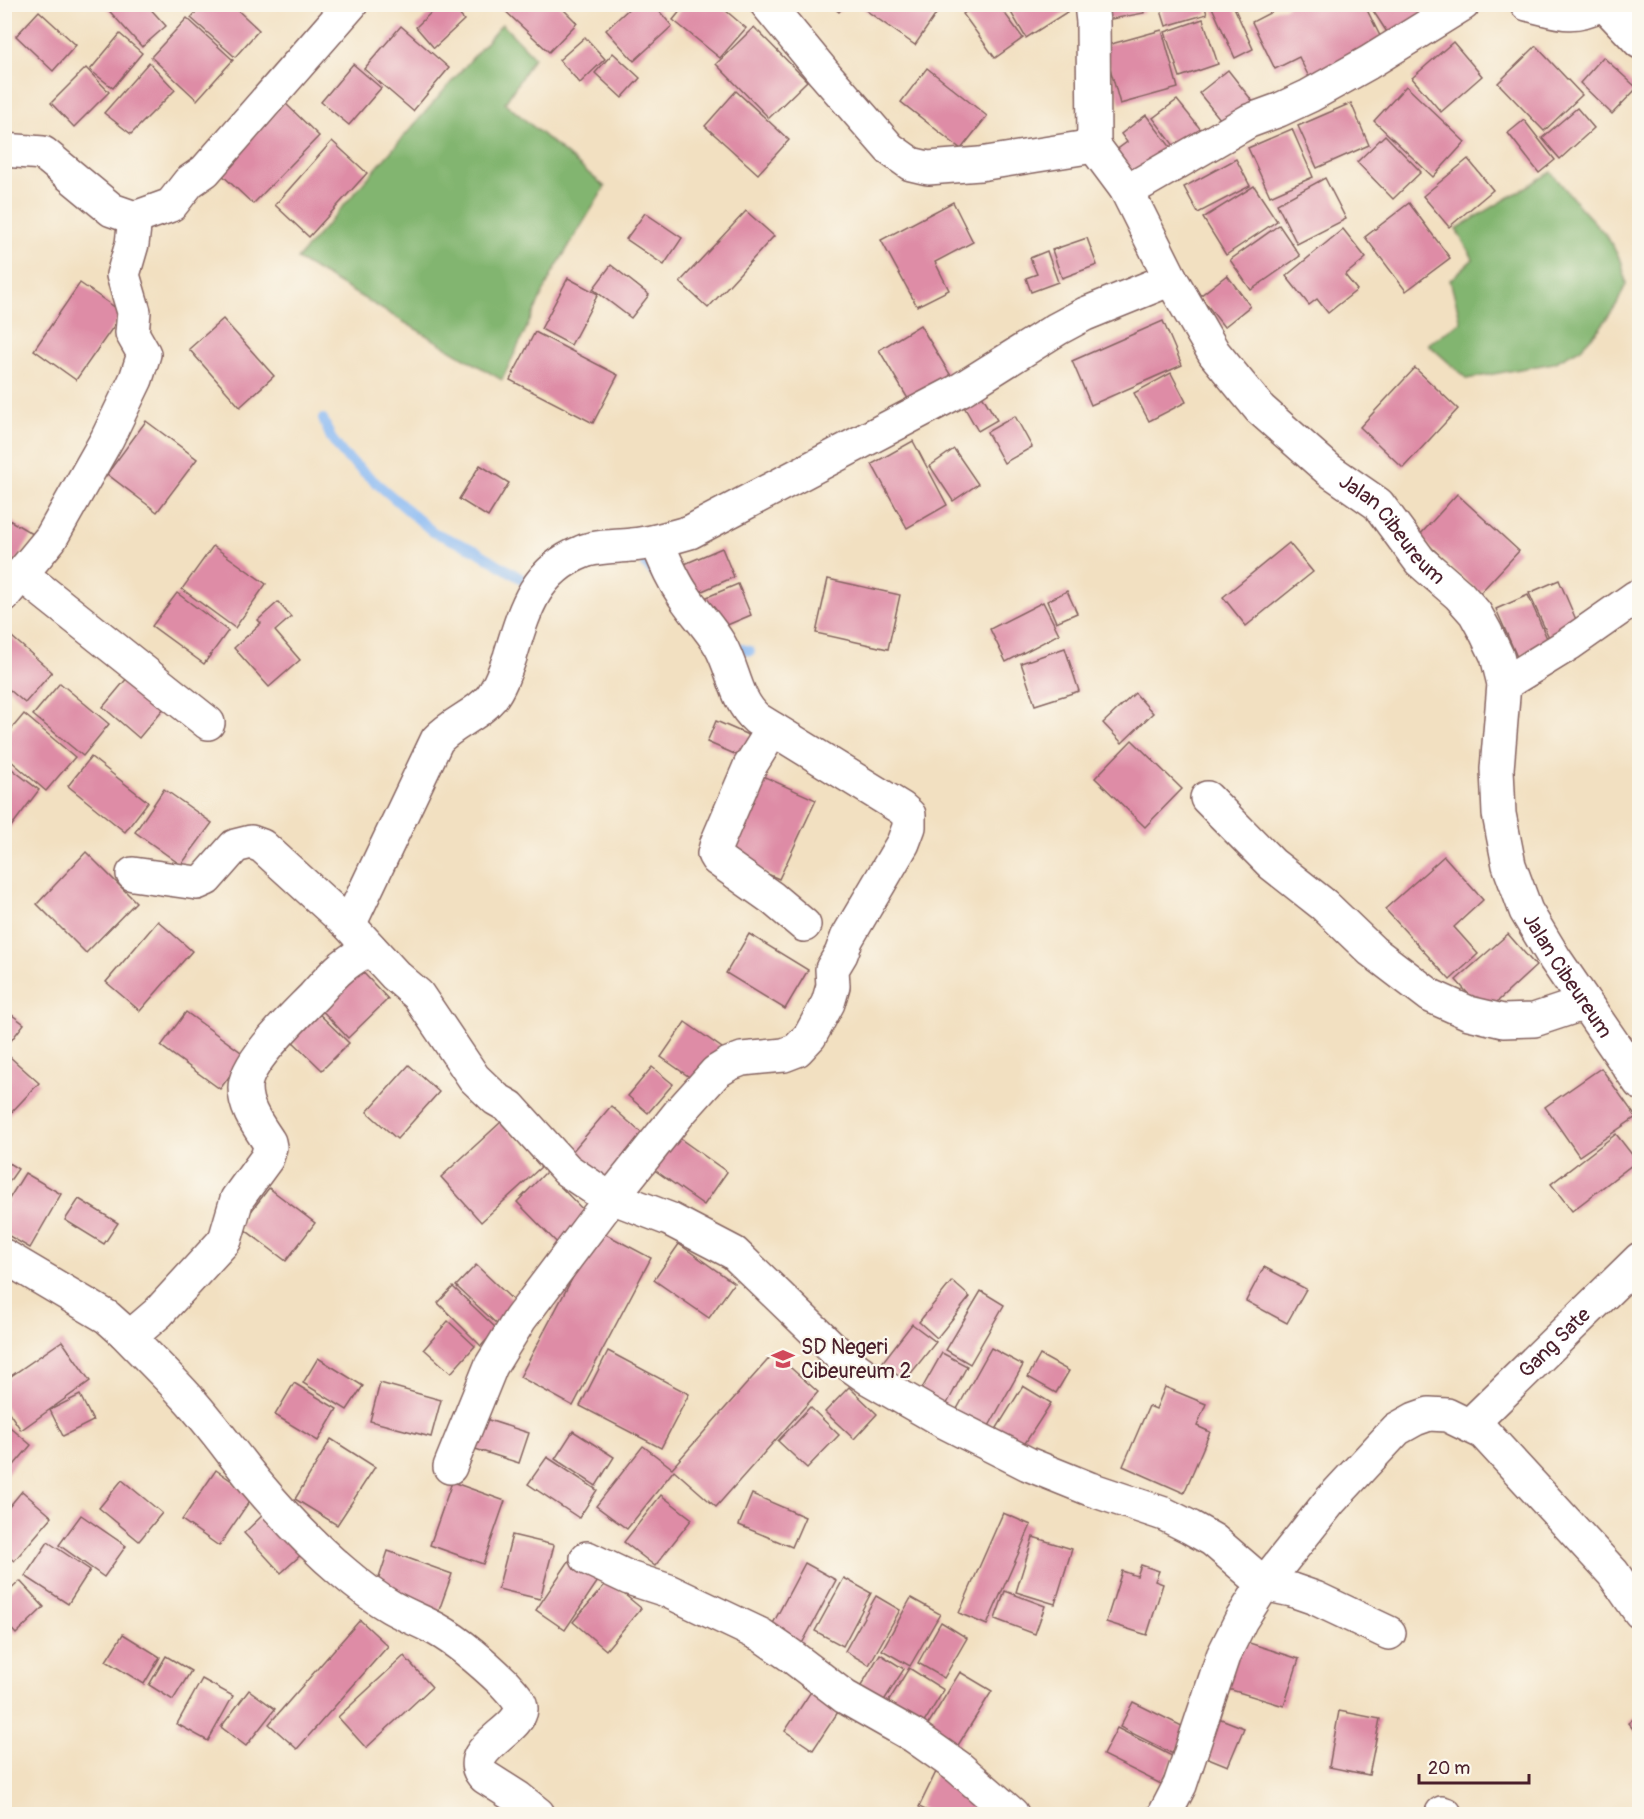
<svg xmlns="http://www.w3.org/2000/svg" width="1644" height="1819" font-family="Pangolin,sans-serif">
<rect width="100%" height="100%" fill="#fbf7ec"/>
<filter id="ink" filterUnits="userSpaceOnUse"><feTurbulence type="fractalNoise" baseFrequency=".0167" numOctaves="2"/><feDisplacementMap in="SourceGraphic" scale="12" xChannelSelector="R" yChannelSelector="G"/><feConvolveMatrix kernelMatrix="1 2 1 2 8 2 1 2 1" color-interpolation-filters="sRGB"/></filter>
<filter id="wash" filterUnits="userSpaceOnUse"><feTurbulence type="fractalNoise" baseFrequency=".008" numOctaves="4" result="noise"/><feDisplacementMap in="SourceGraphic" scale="24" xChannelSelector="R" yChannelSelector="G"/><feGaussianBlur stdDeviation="1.35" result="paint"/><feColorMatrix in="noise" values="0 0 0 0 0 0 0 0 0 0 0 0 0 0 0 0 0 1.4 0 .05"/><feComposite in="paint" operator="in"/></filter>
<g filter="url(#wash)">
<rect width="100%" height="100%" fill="#f2e0c1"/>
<g fill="#82b56f" stroke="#666a4d" stroke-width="1.5">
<path d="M502 24 534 57 505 103 605 187 553 272 502 380 297 259Z"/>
<path d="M1551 172 1581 208 1607 236 1622 263 1626 284 1617 304 1600 328 1580 349 1553 363 1467 379 1428 344 1461 322 1450 280 1473 259 1456 229Z"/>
</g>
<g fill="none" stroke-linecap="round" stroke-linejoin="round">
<g stroke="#87b8f3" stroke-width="10">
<path d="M323 419 331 438 344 455 433 532 475 550 530 584"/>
<path d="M646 565 659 577"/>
<path d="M727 645 750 651"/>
</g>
</g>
<g id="blocks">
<g fill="#de8ca6">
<path d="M103 4H146L166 26 142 47Z"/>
<path d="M203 4H231L259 30 235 57 191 18Z"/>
<path d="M440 4H450L464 20 434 48 416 27Z"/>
<path d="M503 4H558L577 23 549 52 501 7Z"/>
<path d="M634 4H653L672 26 634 61 606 30Z"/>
<path d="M686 4H718L746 28 720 58 673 20Z"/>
<path d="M857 4H943L915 45Z"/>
<path d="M976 4H998L1023 38 995 58 963 14Z"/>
<path d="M1006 4H1062L1067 12 1026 38Z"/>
<path d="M1097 4H1143L1144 13 1101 21Z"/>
<path d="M1159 4H1204L1207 14 1166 26Z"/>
<path d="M1291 4H1364L1384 44 1311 81 1299 57 1275 69 1252 22 1281 7 1282 9Z"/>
<path d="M1372 4H1432L1394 43 1370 6Z"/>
<path d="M830 5H845L839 12Z"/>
<path d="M1211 5H1233L1253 49 1235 58Z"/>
<path d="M39 11 76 45 53 71 16 36Z"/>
<path d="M187 18 233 60 197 100 151 57Z"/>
<path d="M1203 19 1218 64 1180 77 1165 32Z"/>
<path d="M401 26 449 68 413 111 364 69Z"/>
<path d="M754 27 807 81 769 118 716 64Z"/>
<path d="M1162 30 1178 88 1120 104 1104 46Z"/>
<path d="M120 34 142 53 113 88 90 70Z"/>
<path d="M585 37 605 59 580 83 559 60Z"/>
<path d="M1453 42 1482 76 1441 112 1412 78Z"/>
<path d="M1536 46 1582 95 1544 131 1498 83Z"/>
<path d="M613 53 640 78 622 98 595 73Z"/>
<path d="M1603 57 1637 88 1612 114 1580 83Z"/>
<path d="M149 62 175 90 131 134 104 113Z"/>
<path d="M353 64 381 88 349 125 321 102Z"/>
<path d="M86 68 109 92 74 127 51 103Z"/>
<path d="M927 68 987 116 961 149 901 102Z"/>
<path d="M1228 70 1257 107 1229 130 1199 93Z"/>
<path d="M1406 86 1465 142 1433 177 1374 121Z"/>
<path d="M736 91 789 140 758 174 705 126Z"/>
<path d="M1177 100 1206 136 1181 155 1153 118Z"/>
<path d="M284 102 319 136 253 204 219 172Z"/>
<path d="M1351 103 1369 145 1317 168 1298 126Z"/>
<path d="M1577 108 1594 128 1560 159 1542 138Z"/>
<path d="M1146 115 1175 153 1135 176 1115 151 1127 142 1121 134Z"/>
<path d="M1524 120 1555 160 1539 173 1508 133Z"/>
<path d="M1292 129 1313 177 1270 196 1248 148Z"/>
<path d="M1385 135 1421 172 1393 199 1357 162Z"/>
<path d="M332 141 367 173 309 237 275 205Z"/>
<path d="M1236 159 1250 186 1198 213 1184 187Z"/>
<path d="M1468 159 1493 190 1449 227 1423 196Z"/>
<path d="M1325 178 1346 219 1297 244 1277 204Z"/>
<path d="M1254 186 1277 221 1226 255 1203 218Z"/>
<path d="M953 202 973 242 935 262 949 290 917 306 881 240Z"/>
<path d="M1409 203 1450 258 1406 291 1365 237Z"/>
<path d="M746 211 774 236 708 308 680 282Z"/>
<path d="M645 213 682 238 664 265 626 239Z"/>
<path d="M1279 225 1300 256 1251 290 1230 260Z"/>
<path d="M1343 229 1366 258 1345 275 1357 290 1328 313 1317 299 1309 305 1286 276Z"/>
<path d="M1087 238 1097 265 1062 278 1052 250Z"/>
<path d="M1047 251 1058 282 1031 292 1026 278 1037 274 1030 258Z"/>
<path d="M611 265 649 295 631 318 593 289Z"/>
<path d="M1227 275 1250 306 1224 327 1200 296Z"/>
<path d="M568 278 598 294 571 345 541 329Z"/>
<path d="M80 283 123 313 76 380 34 350Z"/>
<path d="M223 319 274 376 240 407 189 349Z"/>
<path d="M1163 321 1182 365 1091 405 1072 361Z"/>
<path d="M920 325 956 384 914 409 879 350Z"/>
<path d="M535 332 618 375 593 423 510 380Z"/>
<path d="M1415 368 1458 409 1403 468 1360 427Z"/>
<path d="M1171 373 1186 402 1149 421 1134 393Z"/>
<path d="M980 392 997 420 978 431 962 403Z"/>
<path d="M1015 416 1032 447 1004 463 987 432Z"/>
<path d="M146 421 197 459 157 512 107 474Z"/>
<path d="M913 441 947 505 907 528 872 464Z"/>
<path d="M954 449 978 484 953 501 930 466Z"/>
<path d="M480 465 509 483 488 517 459 499Z"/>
<path d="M1457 494 1519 551 1480 593 1419 536Z"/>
<path d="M4 517 33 534 4 581Z"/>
<path d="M1289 543 1313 572 1246 626 1223 597Z"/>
<path d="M213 546 266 584 235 628 182 589Z"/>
<path d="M722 548 734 577 693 595 680 566Z"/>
<path d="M828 579 900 595 888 649 816 633Z"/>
<path d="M1559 580 1580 629 1551 642 1529 593Z"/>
<path d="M738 584 751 615 713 631 700 600Z"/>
<path d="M1067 591 1077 613 1056 622 1047 601Z"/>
<path d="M177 593 228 631 204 664 152 626Z"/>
<path d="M1528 595 1549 643 1517 657 1496 609Z"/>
<path d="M278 602 291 617 275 631 300 660 269 687 234 648 261 623 258 620Z"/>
<path d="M1043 602 1059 634 1006 662 990 629Z"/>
<path d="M4 630 52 672 25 703 4 685Z"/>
<path d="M1065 648 1079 691 1035 705 1021 663Z"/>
<path d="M133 671 169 702 139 738 103 707Z"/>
<path d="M60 683 109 724 83 756 33 715Z"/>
<path d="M1135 693 1153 713 1122 743 1103 723Z"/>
<path d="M24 714 75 757 46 791 4 755V738Z"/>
<path d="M716 721 755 738 746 759 707 742Z"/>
<path d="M1132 740 1182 789 1145 827 1095 778Z"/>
<path d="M91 757 148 802 125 832 68 786Z"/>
<path d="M4 763 39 790 10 828 4 824Z"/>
<path d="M754 772 816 800 779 879 718 852Z"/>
<path d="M164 789 212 823 181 865 135 832Z"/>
<path d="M86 852 136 902 86 953 37 904Z"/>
<path d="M1444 856 1483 900 1454 927 1478 954 1450 980 1385 909Z"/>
<path d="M158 921 192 951 140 1011 106 982Z"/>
<path d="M749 934 808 970 785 1009 726 973Z"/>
<path d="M1508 934 1536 966 1485 1013 1456 980Z"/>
<path d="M357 966 388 999 348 1038 317 1005Z"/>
<path d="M313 1008 349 1043 322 1070 287 1036Z"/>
<path d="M4 1009 24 1024 6 1047 4 1046Z"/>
<path d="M186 1012 245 1055 220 1089 161 1046Z"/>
<path d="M685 1022 722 1048 698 1083 661 1057Z"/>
<path d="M10 1057 39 1083 8 1116 4 1113V1063Z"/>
<path d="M409 1065 439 1092 397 1139 367 1112Z"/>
<path d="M652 1067 673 1084 648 1113 628 1096Z"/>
<path d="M1601 1068 1636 1117 1579 1156 1545 1107Z"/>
<path d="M611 1106 647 1138 601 1192 565 1160Z"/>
<path d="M501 1122 541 1167 481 1222 441 1177Z"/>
<path d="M672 1133 727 1172 704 1205 649 1166Z"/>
<path d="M1616 1134 1637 1161 1572 1211 1551 1184Z"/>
<path d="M4 1160 18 1169 4 1189Z"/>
<path d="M546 1172 592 1219 562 1248 517 1202Z"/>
<path d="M25 1173 61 1194 30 1248 4 1233V1207Z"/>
<path d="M269 1188 315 1223 286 1261 240 1226Z"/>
<path d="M79 1199 118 1223 104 1244 65 1220Z"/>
<path d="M598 1230 651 1258 573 1406 520 1377Z"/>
<path d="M679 1244 734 1283 709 1318 654 1280Z"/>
<path d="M476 1265 518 1305 499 1326 456 1286Z"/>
<path d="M1264 1267 1306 1289 1287 1323 1246 1301Z"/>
<path d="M952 1281 970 1297 937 1338 919 1322Z"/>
<path d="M453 1287 497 1329 481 1346 438 1303Z"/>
<path d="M981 1291 1004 1305 970 1364 946 1350Z"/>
<path d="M448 1321 475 1346 451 1373 424 1349Z"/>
<path d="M912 1324 936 1342 904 1382 881 1364Z"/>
<path d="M62 1341 90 1381 21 1430 4 1405V1381Z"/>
<path d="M991 1348 1023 1365 984 1435 952 1418Z"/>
<path d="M608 1351 689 1394 661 1448 580 1406Z"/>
<path d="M774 1353 818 1392 716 1507 674 1470 627 1529 596 1506 643 1446 672 1468Z"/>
<path d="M942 1353 967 1366 941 1415 915 1401Z"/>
<path d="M1040 1355 1069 1371 1056 1393 1028 1377Z"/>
<path d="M318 1358 363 1386 347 1410 303 1383Z"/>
<path d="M294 1383 337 1409 318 1441 275 1415Z"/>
<path d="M380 1383 441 1400 431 1437 370 1421Z"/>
<path d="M1023 1386 1051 1403 1022 1448 995 1431Z"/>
<path d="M849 1387 877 1414 854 1439 825 1412Z"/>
<path d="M1165 1387 1206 1404 1197 1426 1210 1432 1184 1493 1123 1466 1149 1406 1156 1409Z"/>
<path d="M80 1395 93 1421 63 1436 50 1410Z"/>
<path d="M810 1407 839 1435 807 1468 778 1441Z"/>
<path d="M476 1416 529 1433 519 1463 466 1446Z"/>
<path d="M4 1422 31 1445 4 1477Z"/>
<path d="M573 1431 614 1457 596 1486 555 1459Z"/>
<path d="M331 1439 375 1467 337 1525 295 1499Z"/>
<path d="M547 1457 597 1490 579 1518 528 1484Z"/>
<path d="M216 1470 253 1496 219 1546 182 1520Z"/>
<path d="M122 1480 162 1513 139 1541 99 1508Z"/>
<path d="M452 1482 505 1501 483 1564 430 1545Z"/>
<path d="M22 1491 52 1517 14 1561 4 1553V1513Z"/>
<path d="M752 1494 805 1517 792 1547 739 1525Z"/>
<path d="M661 1495 692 1519 655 1566 624 1542Z"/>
<path d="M265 1513 303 1553 281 1573 244 1533Z"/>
<path d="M1003 1513 1031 1525 987 1625 959 1613Z"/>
<path d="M81 1515 126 1546 104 1577 59 1545Z"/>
<path d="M512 1535 554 1545 540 1599 498 1589Z"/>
<path d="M1033 1537 1072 1549 1055 1604 1016 1592Z"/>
<path d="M48 1542 90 1570 68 1604 25 1576Z"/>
<path d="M388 1551 452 1574 438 1613 375 1590Z"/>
<path d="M573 1555 602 1575 565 1630 536 1610Z"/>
<path d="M805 1563 836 1580 798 1651 767 1635Z"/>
<path d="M1141 1565 1159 1571 1155 1581 1163 1584 1147 1635 1106 1622 1122 1571 1137 1576Z"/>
<path d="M844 1578 871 1593 843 1646 815 1631Z"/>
<path d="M20 1581 44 1607 16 1634 4 1621V1596Z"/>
<path d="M608 1581 641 1608 606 1650 573 1622Z"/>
<path d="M1005 1591 1045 1606 1035 1634 995 1619Z"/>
<path d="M876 1596 900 1610 869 1665 845 1651Z"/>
<path d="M911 1598 940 1614 910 1666 882 1650Z"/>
<path d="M360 1620 388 1646 297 1749 269 1724Z"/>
<path d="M941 1622 967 1638 944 1678 918 1663Z"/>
<path d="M123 1634 160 1657 144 1684 106 1661Z"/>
<path d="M1240 1640 1299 1659 1284 1706 1225 1688Z"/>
<path d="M880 1654 904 1669 878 1710 855 1696Z"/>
<path d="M166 1656 191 1671 173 1700 149 1685Z"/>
<path d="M404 1656 432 1687 366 1748 338 1717Z"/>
<path d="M909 1668 944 1690 917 1734 882 1712Z"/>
<path d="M960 1672 992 1691 955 1750 924 1731Z"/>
<path d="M202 1679 233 1696 208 1741 177 1724Z"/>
<path d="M249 1690 275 1709 246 1746 221 1727Z"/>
<path d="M812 1690 840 1709 813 1750 785 1731Z"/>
<path d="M1133 1702 1188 1729 1175 1755 1120 1727Z"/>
<path d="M1339 1711 1380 1719 1369 1775 1329 1767Z"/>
<path d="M1640 1714V1737L1628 1723Z"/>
<path d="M1216 1717 1244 1728 1228 1766 1201 1755Z"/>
<path d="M1117 1728 1174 1757 1161 1784 1103 1755Z"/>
<path d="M937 1770 982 1794 971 1814H934L919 1807Z"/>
</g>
</g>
</g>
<g filter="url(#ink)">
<use href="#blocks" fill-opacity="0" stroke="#856360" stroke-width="1.5"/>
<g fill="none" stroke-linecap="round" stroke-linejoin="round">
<g stroke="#856360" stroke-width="36">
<g id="minor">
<path d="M767 4 823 72 890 149 911 164 928 168 980 164 1094 146"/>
<path id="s1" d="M1091 4 1093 22 1094 146 1126 189 1171 279 1214 353 1260 409 1329 470 1378 504 1420 561 1459 595 1475 613 1486 633 1497 656 1504 684 1497 769 1499 814 1509 865 1526 911 1555 959 1640 1083"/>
<path d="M1527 4C1560 12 1570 19 1602 4"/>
<path d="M1604 4 1640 42"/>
<path d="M4 150 43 153 112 210 135 218 171 205 189 182 205 171 351 4"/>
<path d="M1126 189 1140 184 1249 121 1279 110 1309 96 1368 63 1463 4"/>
<path d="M21 574 208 723"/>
<path d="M4 595 51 538 107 439 136 379 144 354 132 333 134 312 123 275 132 244 135 218"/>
<path d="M1504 684 1569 644 1636 597"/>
<path d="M773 729 750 766 717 843 714 854 717 859 772 898 804 925"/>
<path d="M1207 798 1272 864 1324 905 1372 951 1431 996 1469 1013 1503 1021 1534 1020 1585 1003"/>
<path d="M133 874 197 883 206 879 235 846 251 842 262 846 349 925 395 975 418 995 474 1078 496 1099 510 1107 567 1170 601 1193 669 1219 734 1253 849 1364 870 1379 943 1421 1028 1464 1090 1489 1164 1514 1190 1527 1213 1540 1264 1584 1292 1590 1315 1598 1389 1633"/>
<path d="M349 925 437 740C452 723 476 716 491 698 500 686 505 671 510 657 524 612 534 571 582 552 595 546 617 547 632 545 652 543 670 538 690 532L960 390 1057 329 1085 314 1171 279"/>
<path d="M4 1256 107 1317 125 1333 136 1332 158 1313 225 1240 237 1199 267 1158 270 1147 269 1142C258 1125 245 1109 245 1088 245 1062 296 1015 314 996 323 986 332 975 343 966 351 959 361 954 370 948"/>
<path d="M125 1333C145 1354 166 1374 185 1395 211 1423 233 1455 257 1484 283 1515 312 1546 343 1572 358 1585 374 1597 391 1607 405 1615 421 1621 436 1629 461 1643 483 1663 504 1683 509 1689 522 1701 521 1709 520 1731 458 1752 485 1777L518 1798 538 1814"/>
<path id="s2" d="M1470 1425 1640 1259"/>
<path d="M450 1467 491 1366 520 1319 612 1197 680 1112 716 1072 729 1064 742 1059 784 1055 797 1050 810 1036 828 1003 833 986 832 969 841 954 847 938 903 843 909 827V815L901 808 757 719C735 700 734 669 720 645 710 628 695 613 684 596 672 579 665 561 657 542"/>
<path d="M587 1558 629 1578 666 1590 761 1635 790 1655 845 1697 914 1736 958 1767 1012 1814"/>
<path d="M1442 1813 1445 1814"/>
<path d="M1165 1814 1180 1785 1223 1656 1241 1620 1264 1584 1330 1501 1397 1429 1415 1419 1429 1414 1447 1415 1484 1433 1613 1573 1640 1612"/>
</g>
</g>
<use href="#minor" stroke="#fff" stroke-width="33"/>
</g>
</g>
<defs>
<g id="school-bare" transform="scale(1.8)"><path d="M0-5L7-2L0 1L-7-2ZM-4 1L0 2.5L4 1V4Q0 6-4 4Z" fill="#d1495b" stroke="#fbf7ec" stroke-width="2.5" paint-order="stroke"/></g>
</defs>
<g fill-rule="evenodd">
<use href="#school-bare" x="783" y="1359"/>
</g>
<g text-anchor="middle" stroke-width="4.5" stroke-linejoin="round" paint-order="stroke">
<g font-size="21" fill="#4a1f2b" stroke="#fbf7ec">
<text dy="7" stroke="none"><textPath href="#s1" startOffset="634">Jalan Cibeureum</textPath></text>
<text dy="7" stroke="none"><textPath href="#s1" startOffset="1138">Jalan Cibeureum</textPath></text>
<text dy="7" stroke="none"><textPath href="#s2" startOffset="118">Gang Sate</textPath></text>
</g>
<g font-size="21" fill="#4a1f2b" stroke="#fbf7ec" text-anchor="start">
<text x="801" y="1354">SD Negeri<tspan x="801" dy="24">Cibeureum 2</tspan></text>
</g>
</g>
<rect width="1644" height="1819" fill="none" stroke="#fbf7ec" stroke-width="24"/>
<path d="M1419 1774v9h110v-9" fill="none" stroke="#4a1f2b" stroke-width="3"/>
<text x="1428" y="1774" font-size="18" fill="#4a1f2b" stroke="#fbf7ec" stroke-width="4.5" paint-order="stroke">20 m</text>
</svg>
